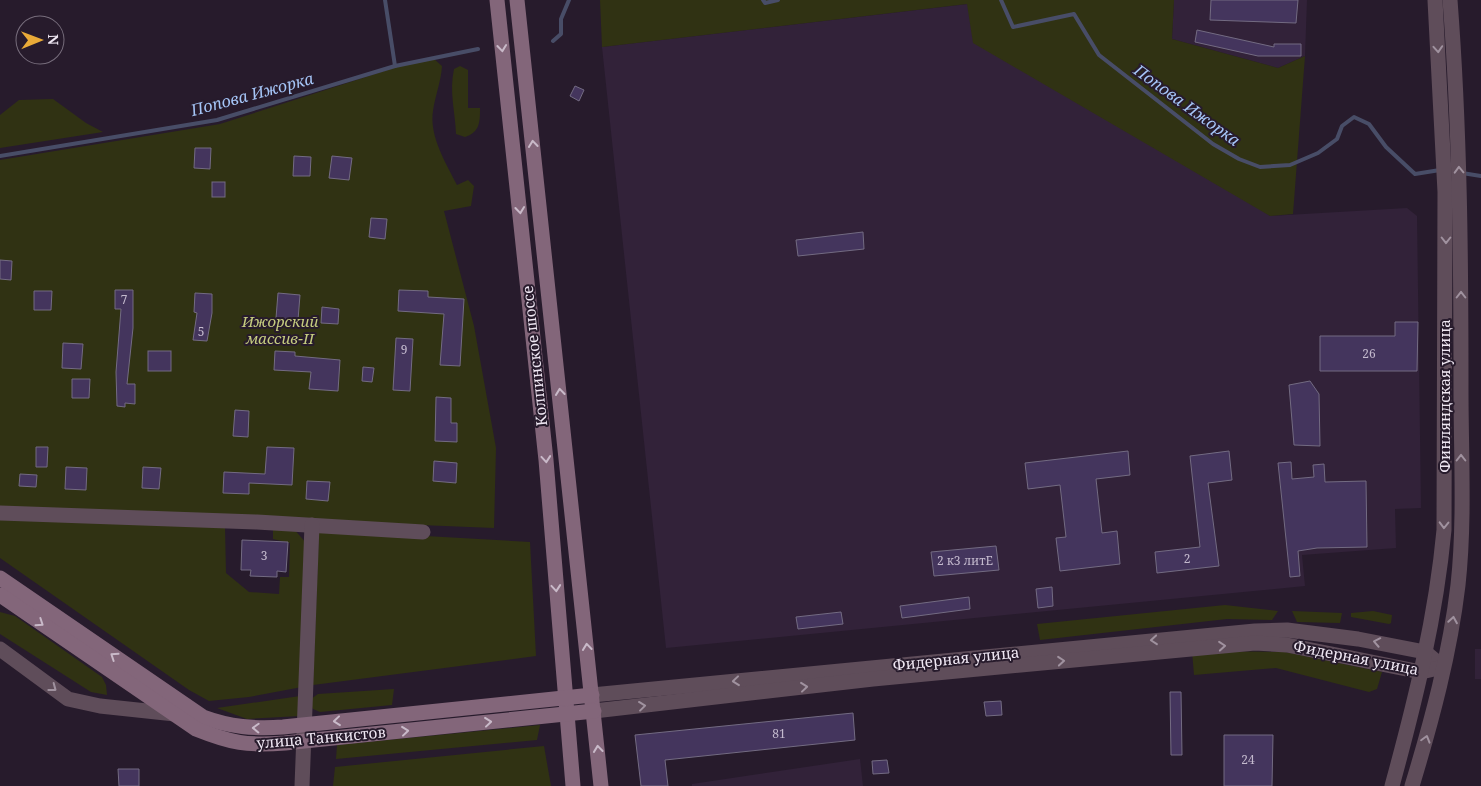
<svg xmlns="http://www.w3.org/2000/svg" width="1481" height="786" font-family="'Noto Serif',serif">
<rect width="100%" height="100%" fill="#271b2c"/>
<g fill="#322239">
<path d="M1174 0H1307L1305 56 1278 68 1172 39Z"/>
<path d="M968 4 1270 216 1407 208 1417 216 1421 508 1395 509 1396 548 1302 555 1305 586 666 648 602 47Z"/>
<rect x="1475" y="649" width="6" height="30"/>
<path d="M860 759 863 786H692V784Z"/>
</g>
<g fill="#303213">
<path d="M600 0H1174L1172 39 1278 68 1305 56 1293 214 1270 216 973 43 967 4 602 47Z"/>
<path d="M434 59 442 66C441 82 435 96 433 111 429 136 446 163 457 185L468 180 474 186 471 206 444 211 474 326 496 448 494 528 0 508V160L220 124 403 65Z"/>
<path d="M460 66 468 70V108H480C480 122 480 132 465 137L456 134C455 110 449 92 454 69Z"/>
<path d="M53 99 86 123 103 132 0 148V115L19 100Z"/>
<path d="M0 517 225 527 226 573 249 592 279 594 280 577H289L290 543 273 539V527L293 528 307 544 302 687 249 697 209 701 189 690 0 558Z"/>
<path d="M319 530 530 542 536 656 313 685Z"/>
<path d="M1225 605 1278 611 1272 620 1227 619 1040 640 1037 624Z"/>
<path d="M1292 611 1342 613 1340 623 1297 622Z"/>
<path d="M1373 611 1392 615 1391 623 1389 624 1351 617V613Z"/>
<path d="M0 612 15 616 102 677 106 685 107 695 91 692 0 634Z"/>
<path d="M1192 651 1285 652 1382 672 1377 689 1369 692 1276 668 1194 675Z"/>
<path d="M394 689 392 705 320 712 313 709 310 704 311 699 318 694Z"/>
<path d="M300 696V716L247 719 217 708Z"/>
<path d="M540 725 537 740 336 759 337 745Z"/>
<path d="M544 746 551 786H333L335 767Z"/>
</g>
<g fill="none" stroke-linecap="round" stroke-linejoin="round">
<g stroke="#484d67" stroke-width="4">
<path d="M385 0 395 66"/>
<path d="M763 0 765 3 778 0"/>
<path d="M1001 0 1013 27 1074 14 1099 55 1213 144 1239 159 1260 167 1290 165 1318 153 1337 139 1342 126 1354 117 1369 124 1386 147 1415 174 1440 170"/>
<path d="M553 41 561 34V19L569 0"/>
<path d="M0 156 217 120 395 66 478 49"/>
<path d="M1462 173 1481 176"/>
</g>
</g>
<g fill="#44355d" stroke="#736b82">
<path d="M1211 0H1298L1296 23 1210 20Z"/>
<path d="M1197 30 1274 47V44H1301V56H1258L1195 42Z"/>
<path d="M575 86 584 90 579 101 570 96Z"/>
<path d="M195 148H211L210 169 194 168Z"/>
<path d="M294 156 311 157 310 176H293Z"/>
<path d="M332 156 352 158 349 180 329 178Z"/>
<rect x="212" y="182" width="13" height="15"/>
<path d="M371 218 387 219 385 239 369 237Z"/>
<path d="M863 232 864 249 798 256 796 240Z"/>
<path d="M0 260 12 261 11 280 0 279Z"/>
<path d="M115 290H133V328L127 384H135V404L125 403V407L117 406 116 372 121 309H115Z"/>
<path d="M399 290 428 291V297L464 299 460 366 440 365 444 314 398 311Z"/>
<path d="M34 291H52L51 310H34Z"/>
<path d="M195 293 212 294V313L207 341 193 340 197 313 194 312Z"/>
<path d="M278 293 300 295 298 320 276 318Z"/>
<path d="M322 307 339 309 338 324 321 323Z"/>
<path d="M1395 322H1418L1417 371H1320V336H1395Z"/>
<path d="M396 338 413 339 410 391 393 390Z"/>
<path d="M63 343 83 344 81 369 62 368Z"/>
<rect x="148" y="351" width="23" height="20"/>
<path d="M275 351 295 352V356L340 360 338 391 309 389 311 372 274 370Z"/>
<path d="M363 367 374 368 372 382 362 381Z"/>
<path d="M72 379H90L89 398H72Z"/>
<path d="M1310 381 1319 394 1320 446 1294 445 1289 385Z"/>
<path d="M436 397 451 398V423H457V442L435 441Z"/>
<path d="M235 410 249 411 248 437 233 436Z"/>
<path d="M36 447H48L47 467H36Z"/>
<path d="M267 447 294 448 292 485 249 483V494L223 493 224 472 265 474Z"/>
<path d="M1128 451 1130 475 1096 479 1102 533 1117 531 1120 564 1060 571 1056 538 1066 537 1060 485 1028 489 1025 463Z"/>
<path d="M1229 451 1232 480 1208 483 1219 566 1157 573 1155 552 1200 547 1190 456Z"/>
<path d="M434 461 457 463 456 483 433 481Z"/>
<path d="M1291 462 1292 479 1314 477 1313 465 1324 464 1325 482 1366 481 1367 547 1317 548 1298 551 1300 576 1290 577 1278 463Z"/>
<path d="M66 467 87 468 86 490 65 489Z"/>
<path d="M143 467 161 468 159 489 142 488Z"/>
<path d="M20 474 37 475 36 487 19 486Z"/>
<path d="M307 481 330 482 328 501 306 499Z"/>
<path d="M242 540 288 542 286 572 277 571V577L250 576 251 570H241Z"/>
<path d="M996 546 999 570 934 576 931 552Z"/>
<path d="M1052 587 1053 606 1038 608 1036 589Z"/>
<path d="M969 597 970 609 902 618 900 606Z"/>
<path d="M841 612 843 624 798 629 796 617Z"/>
<path d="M1170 692H1181L1182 755H1171Z"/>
<path d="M1001 701 1002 715 986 716 984 702Z"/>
<path d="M853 713 855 740 665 760 668 786H641L635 735Z"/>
<path d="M1224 735H1273L1272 786H1224Z"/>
<path d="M887 760 889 773 873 774 872 761Z"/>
<path d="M118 769H139V786H119Z"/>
</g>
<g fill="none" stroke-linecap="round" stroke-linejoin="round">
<g stroke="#5f4d5a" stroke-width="15">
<path d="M0 513 257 522 423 532"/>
<path d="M0 649 68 699 100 706 175 714"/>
<path d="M302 786 312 525"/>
</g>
<g stroke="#5f4d5a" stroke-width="15">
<path d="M592 695 1255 631 1287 630 1358 639 1425 652 1443 667"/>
<path d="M594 711 873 679 1255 643 1287 645 1421 672 1443 667"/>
<path d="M1392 786C1415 702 1436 617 1444 530L1445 192 1435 0"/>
<path d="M1412 786C1432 720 1450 653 1458 585 1465 521 1461 454 1461 390 1461 260 1460 130 1450 0"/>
</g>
<g stroke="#83667a" stroke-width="15">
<path d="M497 0 546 460 573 786"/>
<path d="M517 0 601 786"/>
<path d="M0 578 203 717C230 727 254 729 283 727L592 695"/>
<path d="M0 595 196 729C231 743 247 746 285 743L594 711"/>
</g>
</g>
<defs><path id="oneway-chevron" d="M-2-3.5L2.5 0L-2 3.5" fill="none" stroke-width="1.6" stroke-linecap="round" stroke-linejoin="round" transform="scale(1.25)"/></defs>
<g stroke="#c9bac9">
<use href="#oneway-chevron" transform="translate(502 48) rotate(84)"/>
<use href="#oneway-chevron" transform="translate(533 144) rotate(-96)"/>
<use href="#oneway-chevron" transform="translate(520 210) rotate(84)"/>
<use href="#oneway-chevron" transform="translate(560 392) rotate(-96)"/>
<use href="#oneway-chevron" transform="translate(546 459) rotate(85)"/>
<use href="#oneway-chevron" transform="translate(556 588) rotate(85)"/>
<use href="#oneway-chevron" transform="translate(40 623) rotate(34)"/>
<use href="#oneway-chevron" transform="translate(587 647) rotate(-96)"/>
<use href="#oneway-chevron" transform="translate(114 656) rotate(-146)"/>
<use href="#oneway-chevron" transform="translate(337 721) rotate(174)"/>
<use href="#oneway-chevron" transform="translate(488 722) rotate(-6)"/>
<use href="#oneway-chevron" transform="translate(256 728) rotate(-178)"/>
<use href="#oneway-chevron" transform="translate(405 731) rotate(-6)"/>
<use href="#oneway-chevron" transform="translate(598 749) rotate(-96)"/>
</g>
<g stroke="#a0929f">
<use href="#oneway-chevron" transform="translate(1438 49) rotate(86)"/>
<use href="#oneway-chevron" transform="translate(1459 170) rotate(-92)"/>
<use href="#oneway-chevron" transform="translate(1446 240) rotate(90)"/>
<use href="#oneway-chevron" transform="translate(1461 295) rotate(-90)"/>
<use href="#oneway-chevron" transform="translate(1461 458) rotate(-90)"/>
<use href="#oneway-chevron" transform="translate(1444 525) rotate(91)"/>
<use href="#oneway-chevron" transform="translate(1453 620) rotate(-81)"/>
<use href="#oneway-chevron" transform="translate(1154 640) rotate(175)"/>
<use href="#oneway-chevron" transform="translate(1377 642) rotate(-169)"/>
<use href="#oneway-chevron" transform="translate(1222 646) rotate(-5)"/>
<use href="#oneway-chevron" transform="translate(1061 661) rotate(-5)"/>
<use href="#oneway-chevron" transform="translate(736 681) rotate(174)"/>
<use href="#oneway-chevron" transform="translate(804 687) rotate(-6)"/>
<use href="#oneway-chevron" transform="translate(53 688) rotate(37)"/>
<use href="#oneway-chevron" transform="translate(642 706) rotate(-7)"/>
<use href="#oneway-chevron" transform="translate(1426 739) rotate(-74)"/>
</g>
<g text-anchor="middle" stroke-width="4" stroke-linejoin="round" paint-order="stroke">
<g font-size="12" fill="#c4bace">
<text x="124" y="304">7</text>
<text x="201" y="336">5</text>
<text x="404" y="354">9</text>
<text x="1369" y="358">26</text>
<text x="264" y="560">3</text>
<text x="1187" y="563">2</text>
<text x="965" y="565">2 к3 литЕ</text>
<text x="779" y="738">81</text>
<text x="1248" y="764">24</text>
</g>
<g font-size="15" font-style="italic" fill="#c5cc7f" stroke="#271b2c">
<text x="280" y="327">Ижорский<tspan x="280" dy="17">массив-II</tspan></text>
</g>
<g font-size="15" fill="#efe7f3" stroke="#271b2c">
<text transform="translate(535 356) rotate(-96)" y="5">Колпинское шоссе</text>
<text transform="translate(1445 396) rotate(-90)" y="5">Финляндская улица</text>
<text transform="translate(1356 658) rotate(11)" y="5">Фидерная улица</text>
<text transform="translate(956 659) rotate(-6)" y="5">Фидерная улица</text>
<text transform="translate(321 738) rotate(-5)" y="5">улица Танкистов</text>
</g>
<g font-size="16" font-style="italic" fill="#a5c5f7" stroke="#271b2c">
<text transform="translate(252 94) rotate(-15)" y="6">Попова Ижорка</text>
<text transform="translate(1187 105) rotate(36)" y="6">Попова Ижорка</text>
</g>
</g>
<g transform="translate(40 40) rotate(89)"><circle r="24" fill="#271b2c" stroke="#776d7c"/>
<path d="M0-4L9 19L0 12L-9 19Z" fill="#e9aa38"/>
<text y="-8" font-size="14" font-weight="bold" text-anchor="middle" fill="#efe7f3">N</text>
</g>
</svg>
